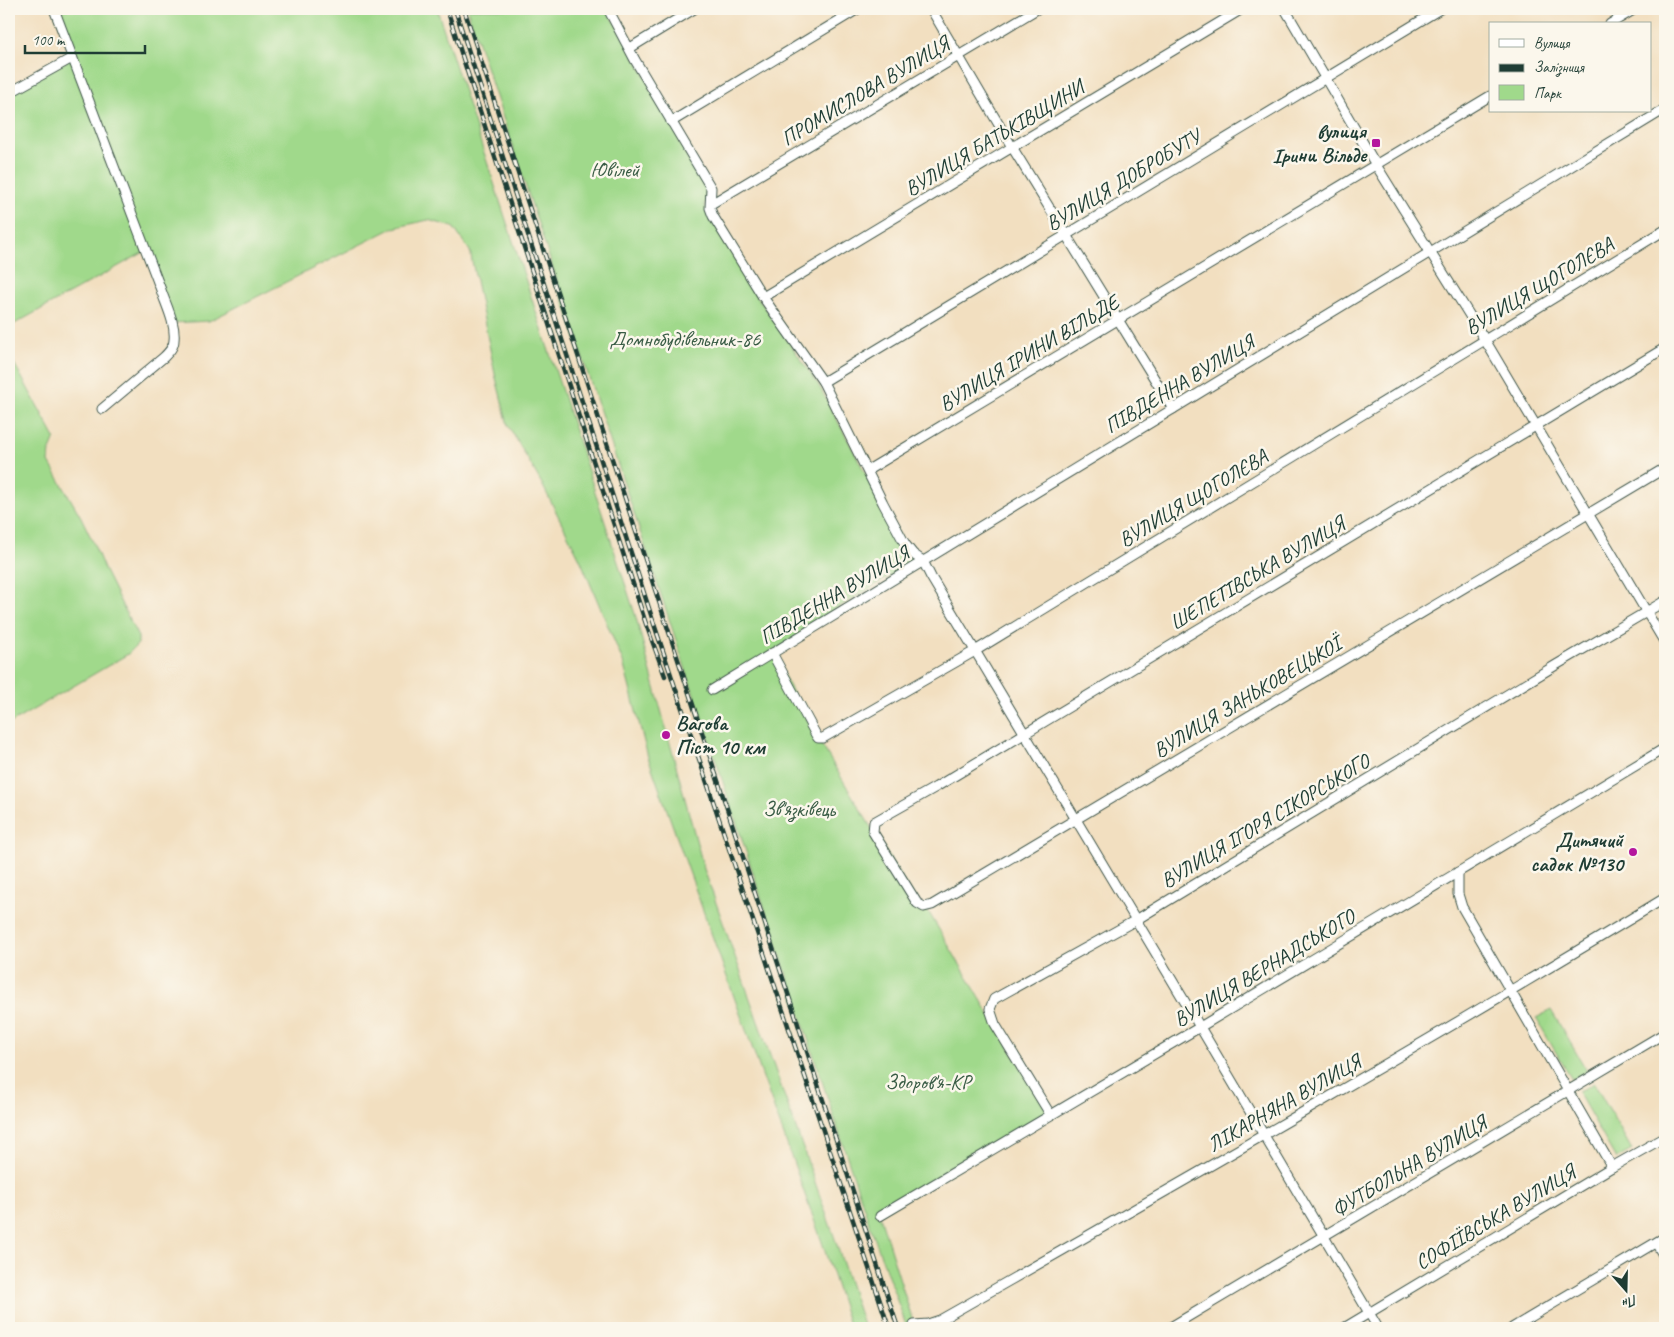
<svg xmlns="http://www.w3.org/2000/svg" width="1674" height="1337" font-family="Caveat,sans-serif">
<rect width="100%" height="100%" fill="#fbf7ec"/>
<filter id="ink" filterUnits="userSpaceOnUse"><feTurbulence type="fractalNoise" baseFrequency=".02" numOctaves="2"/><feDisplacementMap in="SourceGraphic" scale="10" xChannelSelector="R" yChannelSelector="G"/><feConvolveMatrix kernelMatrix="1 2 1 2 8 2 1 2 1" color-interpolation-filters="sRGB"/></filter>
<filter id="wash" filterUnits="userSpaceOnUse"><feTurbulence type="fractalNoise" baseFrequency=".0096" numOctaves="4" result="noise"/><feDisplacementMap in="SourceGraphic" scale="20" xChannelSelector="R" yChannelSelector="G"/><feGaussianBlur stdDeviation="1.12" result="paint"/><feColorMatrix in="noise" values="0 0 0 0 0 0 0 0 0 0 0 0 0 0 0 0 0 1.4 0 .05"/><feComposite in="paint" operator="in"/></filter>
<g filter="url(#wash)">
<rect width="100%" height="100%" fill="#f2dfc0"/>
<g fill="#a0d98b" stroke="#608b60">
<path d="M54 9H437L635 614 704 869 834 1236 864 1328H850L822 1242 648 757 623 662 580 559 542 484 508 425 495 374 470 251 453 227 428 220 393 228 209 321 172 323 146 251 9 327V93L72 58Z"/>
<path d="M467 9H607L711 189V197L704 204 759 299 818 384 913 562 813 623 772 654 817 737 917 904 928 911 1048 1112 879 1213 915 1328H907L869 1223Z"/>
<path d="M9 354 55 438 50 450 49 462 81 517 93 542 104 569 138 637V644L128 654 9 724Z"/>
<path d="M1551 1010 1587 1071 1572 1080 1536 1018Z"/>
<path d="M1594 1083 1632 1150 1616 1159 1578 1092Z"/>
</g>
</g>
<g filter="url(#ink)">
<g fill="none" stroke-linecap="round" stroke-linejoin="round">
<g stroke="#3f5549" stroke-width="11">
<g id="minor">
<path d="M54 9 161 290C166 305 176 324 174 340 174 347 169 352 164 357L102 409"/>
<path d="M608 9 635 60 711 188 710 208 713 216 763 297 823 382 883 503 905 544 913 554 923 561 931 577 1200 1027 1378 1328"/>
<path d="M931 9 1012 147 1173 409"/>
<path d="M1285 9 1376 165 1485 340 1665 643"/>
<path d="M1610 24 1635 9"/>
<path d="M630 48 694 9"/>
<path d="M9 93 72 58"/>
<path d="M671 122 858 9"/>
<path d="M711 204 1037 9"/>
<path d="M763 297 1242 9"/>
<path d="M1665 348 936 787 874 822 873 832 917 903 924 907 932 905 1665 468"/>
<path d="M823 382 1440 9"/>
<path d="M868 470 1490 96"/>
<path d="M772 653 816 735 818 738H823L975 651 1665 230"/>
<path d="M712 690 1665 109"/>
<path d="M1458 872V894L1462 907 1612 1167"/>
<path d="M1050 1114 995 1024 990 1009 994 999 1136 920 1556 665 1665 601"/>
<path d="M880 1216 1200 1027 1665 748"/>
<path d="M1656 1243 1665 1258"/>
<path d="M914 1325 928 1324 940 1320C1183 1182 1426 1043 1665 898"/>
<path d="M1169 1328 1665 1033"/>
<path d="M1344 1328 1612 1167 1665 1137"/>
<path d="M1512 1328 1665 1237"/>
</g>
</g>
<use href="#minor" stroke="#fff" stroke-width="9"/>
<g stroke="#1f3d34" stroke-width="4.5">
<g id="rail">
<path d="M447 9 646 624 665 676"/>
<path d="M455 9 654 624 889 1328"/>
<path d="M464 9 898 1328"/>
</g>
</g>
<use href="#rail" stroke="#fbf7ec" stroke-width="2.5" stroke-dasharray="8" stroke-linecap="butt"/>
</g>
</g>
<g fill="#b5179e" stroke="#fbf7ec" stroke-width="2">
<rect x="1371" y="138" width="10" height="10" rx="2.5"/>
<circle cx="666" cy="735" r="5"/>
<circle cx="1633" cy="852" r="5"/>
</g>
<g text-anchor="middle" stroke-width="5" stroke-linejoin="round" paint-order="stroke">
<g font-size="21" fill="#1f3d34" stroke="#fbf7ec">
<text transform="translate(865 91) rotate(-31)" y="7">ПРОМИСЛОВА ВУЛИЦЯ</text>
<text transform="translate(994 138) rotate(-31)" y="7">ВУЛИЦЯ БАТЬКІВЩИНИ</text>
<text transform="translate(1123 180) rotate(-31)" y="7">ВУЛИЦЯ ДОБРОБУТУ</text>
<text transform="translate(1539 286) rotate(-31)" y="7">ВУЛИЦЯ ЩОГОЛЄВА</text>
<text transform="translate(1029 353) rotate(-31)" y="7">ВУЛИЦЯ ІРИНИ ВІЛЬДЕ</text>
<text transform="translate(1179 384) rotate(-31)" y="7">ПІВДЕННА ВУЛИЦЯ</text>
<text transform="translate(1193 498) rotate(-31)" y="7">ВУЛИЦЯ ЩОГОЛЄВА</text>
<text transform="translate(1257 573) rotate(-31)" y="7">ШЕПЕТІВСЬКА ВУЛИЦЯ</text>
<text transform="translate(834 595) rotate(-31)" y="7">ПІВДЕННА ВУЛИЦЯ</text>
<text transform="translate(1247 697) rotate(-31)" y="7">ВУЛИЦЯ ЗАНЬКОВЕЦЬКОЇ</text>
<text transform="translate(1265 821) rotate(-31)" y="7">ВУЛИЦЯ ІГОРЯ СІКОРСЬКОГО</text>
<text transform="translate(1264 968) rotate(-31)" y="7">ВУЛИЦЯ ВЕРНАДСЬКОГО</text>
<text transform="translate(1284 1103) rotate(-30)" y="7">ЛІКАРНЯНА ВУЛИЦЯ</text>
<text transform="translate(1409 1166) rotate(-31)" y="7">ФУТБОЛЬНА ВУЛИЦЯ</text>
<text transform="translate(1495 1217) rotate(-31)" y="7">СОФІЇВСЬКА ВУЛИЦЯ</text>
</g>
<g font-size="21" font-weight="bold" fill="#1f3d34" stroke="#fbf7ec" text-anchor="end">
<text x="1366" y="138">вулиця<tspan x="1366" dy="24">Ірини Вільде</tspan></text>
<text x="676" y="730" text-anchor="start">Вагова<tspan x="676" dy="24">Піст 10 км</tspan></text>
<text x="1623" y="847">Дитячий<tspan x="1623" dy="24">садок №130</tspan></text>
</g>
<g font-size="21" fill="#395c45" stroke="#fbf7ec">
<text x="615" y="177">Ювілей</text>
<text x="685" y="346">Домнобудівельник-86</text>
<text x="799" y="816">Зв'язківець</text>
<text x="928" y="1089">Здоров'я-КР</text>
</g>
</g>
<rect width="1674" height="1337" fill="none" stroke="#fbf7ec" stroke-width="30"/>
<rect x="1489" y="22" width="162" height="90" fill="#fbf7ec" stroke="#a3ada2"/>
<rect x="1499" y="39" width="25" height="8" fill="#ffffff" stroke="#a3ada2"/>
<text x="1534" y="48" font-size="15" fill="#1f3d34">Вулиця</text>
<rect x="1499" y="64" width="25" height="8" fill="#1f3d34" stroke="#a3ada2"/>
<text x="1534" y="72" font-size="15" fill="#1f3d34">Залізниця</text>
<rect x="1499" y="85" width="25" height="15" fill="#a0d98b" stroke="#a3ada2"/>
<text x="1534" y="98" font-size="15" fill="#1f3d34">Парк</text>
<g transform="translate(1626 1290) rotate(160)" stroke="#fbf7ec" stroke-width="4" paint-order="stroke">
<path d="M0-4L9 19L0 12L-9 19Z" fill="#1f3d34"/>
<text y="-8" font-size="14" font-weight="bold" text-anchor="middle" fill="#1f3d34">Пн</text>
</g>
<path d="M25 45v8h120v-8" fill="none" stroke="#1f3d34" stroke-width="2.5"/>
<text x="32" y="45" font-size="15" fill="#1f3d34" stroke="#fbf7ec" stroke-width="4" paint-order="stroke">100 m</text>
</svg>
